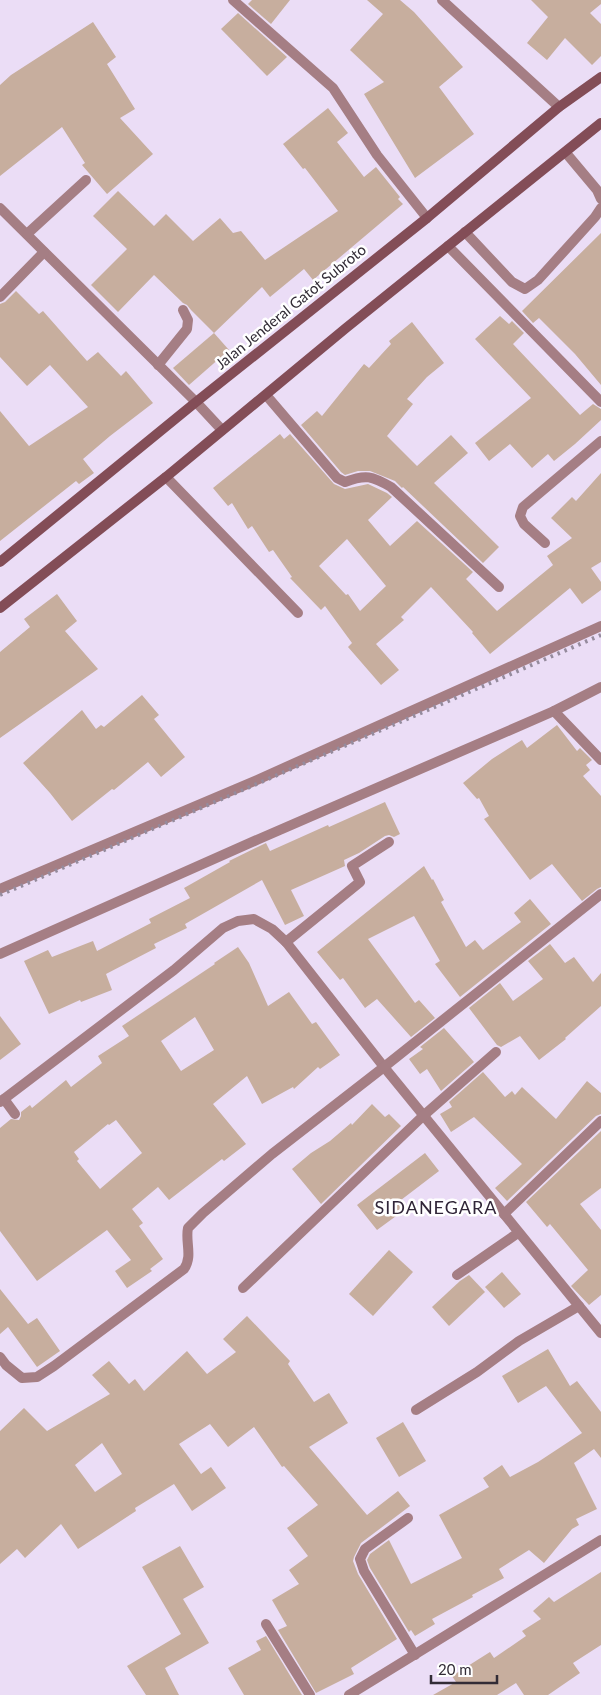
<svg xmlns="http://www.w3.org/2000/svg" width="601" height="1695" font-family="Lato,sans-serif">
<rect width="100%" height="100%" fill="#ebddf6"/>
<g fill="#c7ae9e" fill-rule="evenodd">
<path d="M252 0H290L271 24 248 4Z"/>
<path d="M367 0H400L414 12 463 67 439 87 474 134 415 178 364 94 384 82 350 50 383 14Z"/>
<path d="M531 0H601V4L590 13 601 24V56L592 65 565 38 547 60 527 43 548 17Z"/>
<path d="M238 13 287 57 267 76 221 29Z"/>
<path d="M93 22 116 57 107 64 135 109 120 118 153 154 107 194 82 165 85 163 62 127 0 176V85L11 75Z"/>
<path d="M328 108 348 133 337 142 364 177 376 167 400 197 398 199 403 204 313 280 304 269 270 297 262 287 214 333 191 310 187 305 183 303 154 275 118 312 91 285 127 249 93 216 118 191 154 226 166 214 193 241 220 218 233 233 241 231 265 260 338 211 305 168 303 169 283 144Z"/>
<path d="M601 233V385L575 354 539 318 533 323 522 311Z"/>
<path d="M16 291 39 314 43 311 87 361 98 352 121 376 126 371 153 403 110 436 83 459 94 473 79 484 76 481 0 541V411L29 446 88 407 50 365 27 386 0 357V304L5 302Z"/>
<path d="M500 316 509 324 512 321 524 333 513 344 580 415 593 404 601 409V420L575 444 554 461 548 454 532 468 510 444 489 461 475 443 531 398 475 339Z"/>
<path d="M412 322 444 363 427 377 407 399 413 404 387 436 417 466 451 435 468 453 434 483 499 547 483 563 403 487 402 488 395 481 370 471H358L345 475 341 472 301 425 317 411 322 416 364 364 369 368 391 344 389 341Z"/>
<path d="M214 333 229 350 189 385 173 368Z"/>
<path d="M280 434 284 439 290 434 334 484 345 489 368 484 387 493 392 497 368 520 390 546 417 521 473 572 466 579 497 611 553 565 547 556 572 538 551 518 572 497 576 501 601 473V562L591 568 601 582V590L582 604 570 588 490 654 472 633 473 632 431 587 401 617 404 620 376 644 399 670 381 685 348 647 352 643 325 606 321 610 290 578 292 577 273 550 269 552 252 526 248 529 232 503 228 506 213 488ZM347 539 386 586 360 611 348 594 346 595 319 566Z"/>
<path d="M57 594 77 621 65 631 98 669 0 738V652L30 627 24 619Z"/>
<path d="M142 695 159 715 154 719 185 757 161 777 148 762 114 790 112 789 72 821 50 793 23 763 82 710 96 729 101 725 104 727Z"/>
<path d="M557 725 577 751 580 748 592 760 586 765 590 770 583 776 601 796V887L597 889 582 901 552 864 530 880 484 819 489 816 479 798 477 799 463 783 492 759 522 740 527 748Z"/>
<path d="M385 802 400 834 394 837 389 835 385 836 359 853 344 860 345 866 291 890 304 916 285 925 262 880 185 924 187 928 154 944 156 948 106 974 112 990 81 1002 80 1000 49 1014 24 961 48 950 52 957 93 941 97 951 151 923 149 919 190 898 184 888 230 862 229 861 266 843 270 851 328 825 329 827Z"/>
<path d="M424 866 432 880 433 879 444 900 441 902 466 947 475 940 483 950 521 922 514 913 530 899 551 924 460 997 435 964 440 961 414 916 368 939 415 1003 419 1000 435 1018 411 1037 377 999 365 1008 343 978 340 980 317 952Z"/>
<path d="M550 944 565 963 574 957 593 982 601 973V1006L565 1038 566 1039 539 1060 520 1036 501 1047 497 1045 469 1008 500 983 513 1001 543 979 528 961Z"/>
<path d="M238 947 249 963 268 1006 289 992 312 1024 316 1022 340 1055 320 1069 318 1067 294 1089 293 1087 262 1104 247 1076 213 1104 246 1144 224 1161 222 1159 169 1200 158 1187 132 1209 143 1223 139 1226 163 1259 150 1269 152 1271 127 1288 115 1271 131 1260 107 1230 37 1281 0 1231V1128L11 1119 19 1120 21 1116V1112L30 1105 32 1108 66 1080 71 1087 102 1063 98 1056 129 1036 122 1026 215 964 214 963ZM195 1017 214 1050 181 1071 161 1041ZM116 1120 142 1153 100 1189 77 1161 79 1159 74 1152 108 1124 109 1125Z"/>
<path d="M0 1016 21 1044 0 1060Z"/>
<path d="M444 1028 474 1062 441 1091 427 1069 420 1074 409 1059 423 1049 420 1047Z"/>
<path d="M483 1072 505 1097 512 1091 515 1095 522 1087 556 1119 587 1081 601 1093V1114L596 1116 507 1201 495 1188 522 1164 474 1117 451 1132 440 1114 452 1107 449 1102Z"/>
<path d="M372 1104 385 1117 389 1114 401 1126 321 1204 292 1169 311 1153 330 1141 351 1123 352 1125Z"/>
<path d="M601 1131V1188L580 1204 601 1230V1295L589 1305 571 1286 588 1270 550 1224 547 1227 526 1202Z"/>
<path d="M425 1153 439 1171 401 1200 407 1208 377 1230 357 1205Z"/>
<path d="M389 1250 413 1272 373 1316 349 1294Z"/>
<path d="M502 1272 521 1294 504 1308 485 1287Z"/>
<path d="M469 1275 485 1292 449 1326 432 1307 460 1281Z"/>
<path d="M0 1289 28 1324 37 1318 60 1351 37 1367 8 1327 0 1334Z"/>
<path d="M247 1316 290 1361 288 1364 314 1402 329 1393 348 1423 309 1447 367 1515 398 1491 410 1506 361 1543 354 1557 353 1561 358 1574 397 1639 351 1668 354 1674 316 1693 278 1630 287 1626 272 1600 299 1584 289 1570 308 1556 287 1528 318 1505 284 1466 282 1467 254 1427 228 1447 210 1424 179 1444 201 1474 211 1467 226 1488 192 1511 174 1484 135 1508 136 1511 78 1549 61 1524 25 1558 17 1549 0 1564V1431L24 1408 47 1431 110 1394 92 1375 109 1361 129 1384 135 1379 144 1391 187 1351 207 1374 236 1352 223 1339ZM102 1443 122 1474 95 1492 75 1465Z"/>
<path d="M548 1349 570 1386 577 1381 601 1412V1458L594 1449 574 1463 597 1509 576 1519 579 1525 572 1529 544 1563 529 1550 499 1569 504 1578 472 1595 473 1597 432 1619 435 1624 415 1636 411 1630 409 1632 370 1568 367 1560 370 1554 389 1540 411 1584 462 1558 439 1515 489 1487 483 1478 502 1465 510 1477 538 1462 582 1433 546 1386 518 1403 502 1376Z"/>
<path d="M403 1422 426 1461 399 1477 376 1438Z"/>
<path d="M180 1546 204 1587 183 1599 209 1643 165 1668 179 1695H146L127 1666 181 1634 142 1567Z"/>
<path d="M601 1572V1645L573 1663 580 1673 548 1695H524L516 1683 497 1695H433L456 1682 452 1676 490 1652 494 1658 526 1636 522 1631 541 1619 533 1611 549 1597 554 1602Z"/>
<path d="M266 1636 302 1695H244L228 1668 261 1650 256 1641Z"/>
</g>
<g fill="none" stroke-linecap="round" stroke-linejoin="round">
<g stroke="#a57e84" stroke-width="10">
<path d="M566 153 597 190 601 199"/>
<path d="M465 232 512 282 525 289 538 280 595 217 601 208"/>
<path d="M266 395 337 478 345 482C366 474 372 476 391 487L499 587"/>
<path d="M166 477 298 613"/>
</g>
<g stroke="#a57e84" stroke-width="10">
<path d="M233 0 333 88 377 155 427 218"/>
<path d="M442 0 559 107"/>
<path d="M0 208 196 402 222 430"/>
<path d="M27 234 86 180"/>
<path d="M448 246 601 402"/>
<path d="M0 297 44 252"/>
<path d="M158 365 187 329 188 320 183 310"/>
<path d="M545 543 524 524 520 516 523 507 601 441"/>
<path d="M554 711 601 760"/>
<path d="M0 889 257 780 601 626"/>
<path d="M286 942 360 882 352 866 389 842"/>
<path d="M0 954 259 839 554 711 601 687"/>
<path d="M4 1099 15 1114"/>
<path d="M0 1102 174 970 223 928 238 921 254 919 272 929 286 942 384 1067 601 1333"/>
<path d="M504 1214 601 1121"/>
<path d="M457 1275 518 1233"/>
<path d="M243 1288 423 1116 496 1052"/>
<path d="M0 1357 6 1365 22 1378 37 1377 54 1366 184 1269C193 1256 185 1242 188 1228L203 1213 272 1154 384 1067 601 894"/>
<path d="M416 1410 477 1372 519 1341 579 1306"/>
<path d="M408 1518 365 1549 360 1559 364 1571 415 1655"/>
<path d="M266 1624 310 1695"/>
<path d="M349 1695 601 1540"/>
</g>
<g stroke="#834d57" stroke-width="10">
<path d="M0 562 196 402 427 218 559 107 601 77"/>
<path d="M0 608 166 477 346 328 601 123"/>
</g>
<path stroke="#958b9d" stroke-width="4" stroke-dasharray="2.5 5" stroke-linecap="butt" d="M0 895 601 635"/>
</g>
<g text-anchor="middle" stroke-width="5" stroke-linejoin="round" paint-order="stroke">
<g font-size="15" fill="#322c36" stroke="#fff">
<text transform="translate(291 307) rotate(-39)" y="5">Jalan Jenderal Gatot Subroto</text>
</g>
<g font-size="18" letter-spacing="1" fill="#302538" stroke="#fff">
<text x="436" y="1214">SIDANEGARA</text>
</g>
</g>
<path d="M431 1675v8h66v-8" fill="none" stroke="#322c36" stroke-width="2.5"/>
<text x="438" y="1675" font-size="15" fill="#322c36" stroke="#ffffff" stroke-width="4" paint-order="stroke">20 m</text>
</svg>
